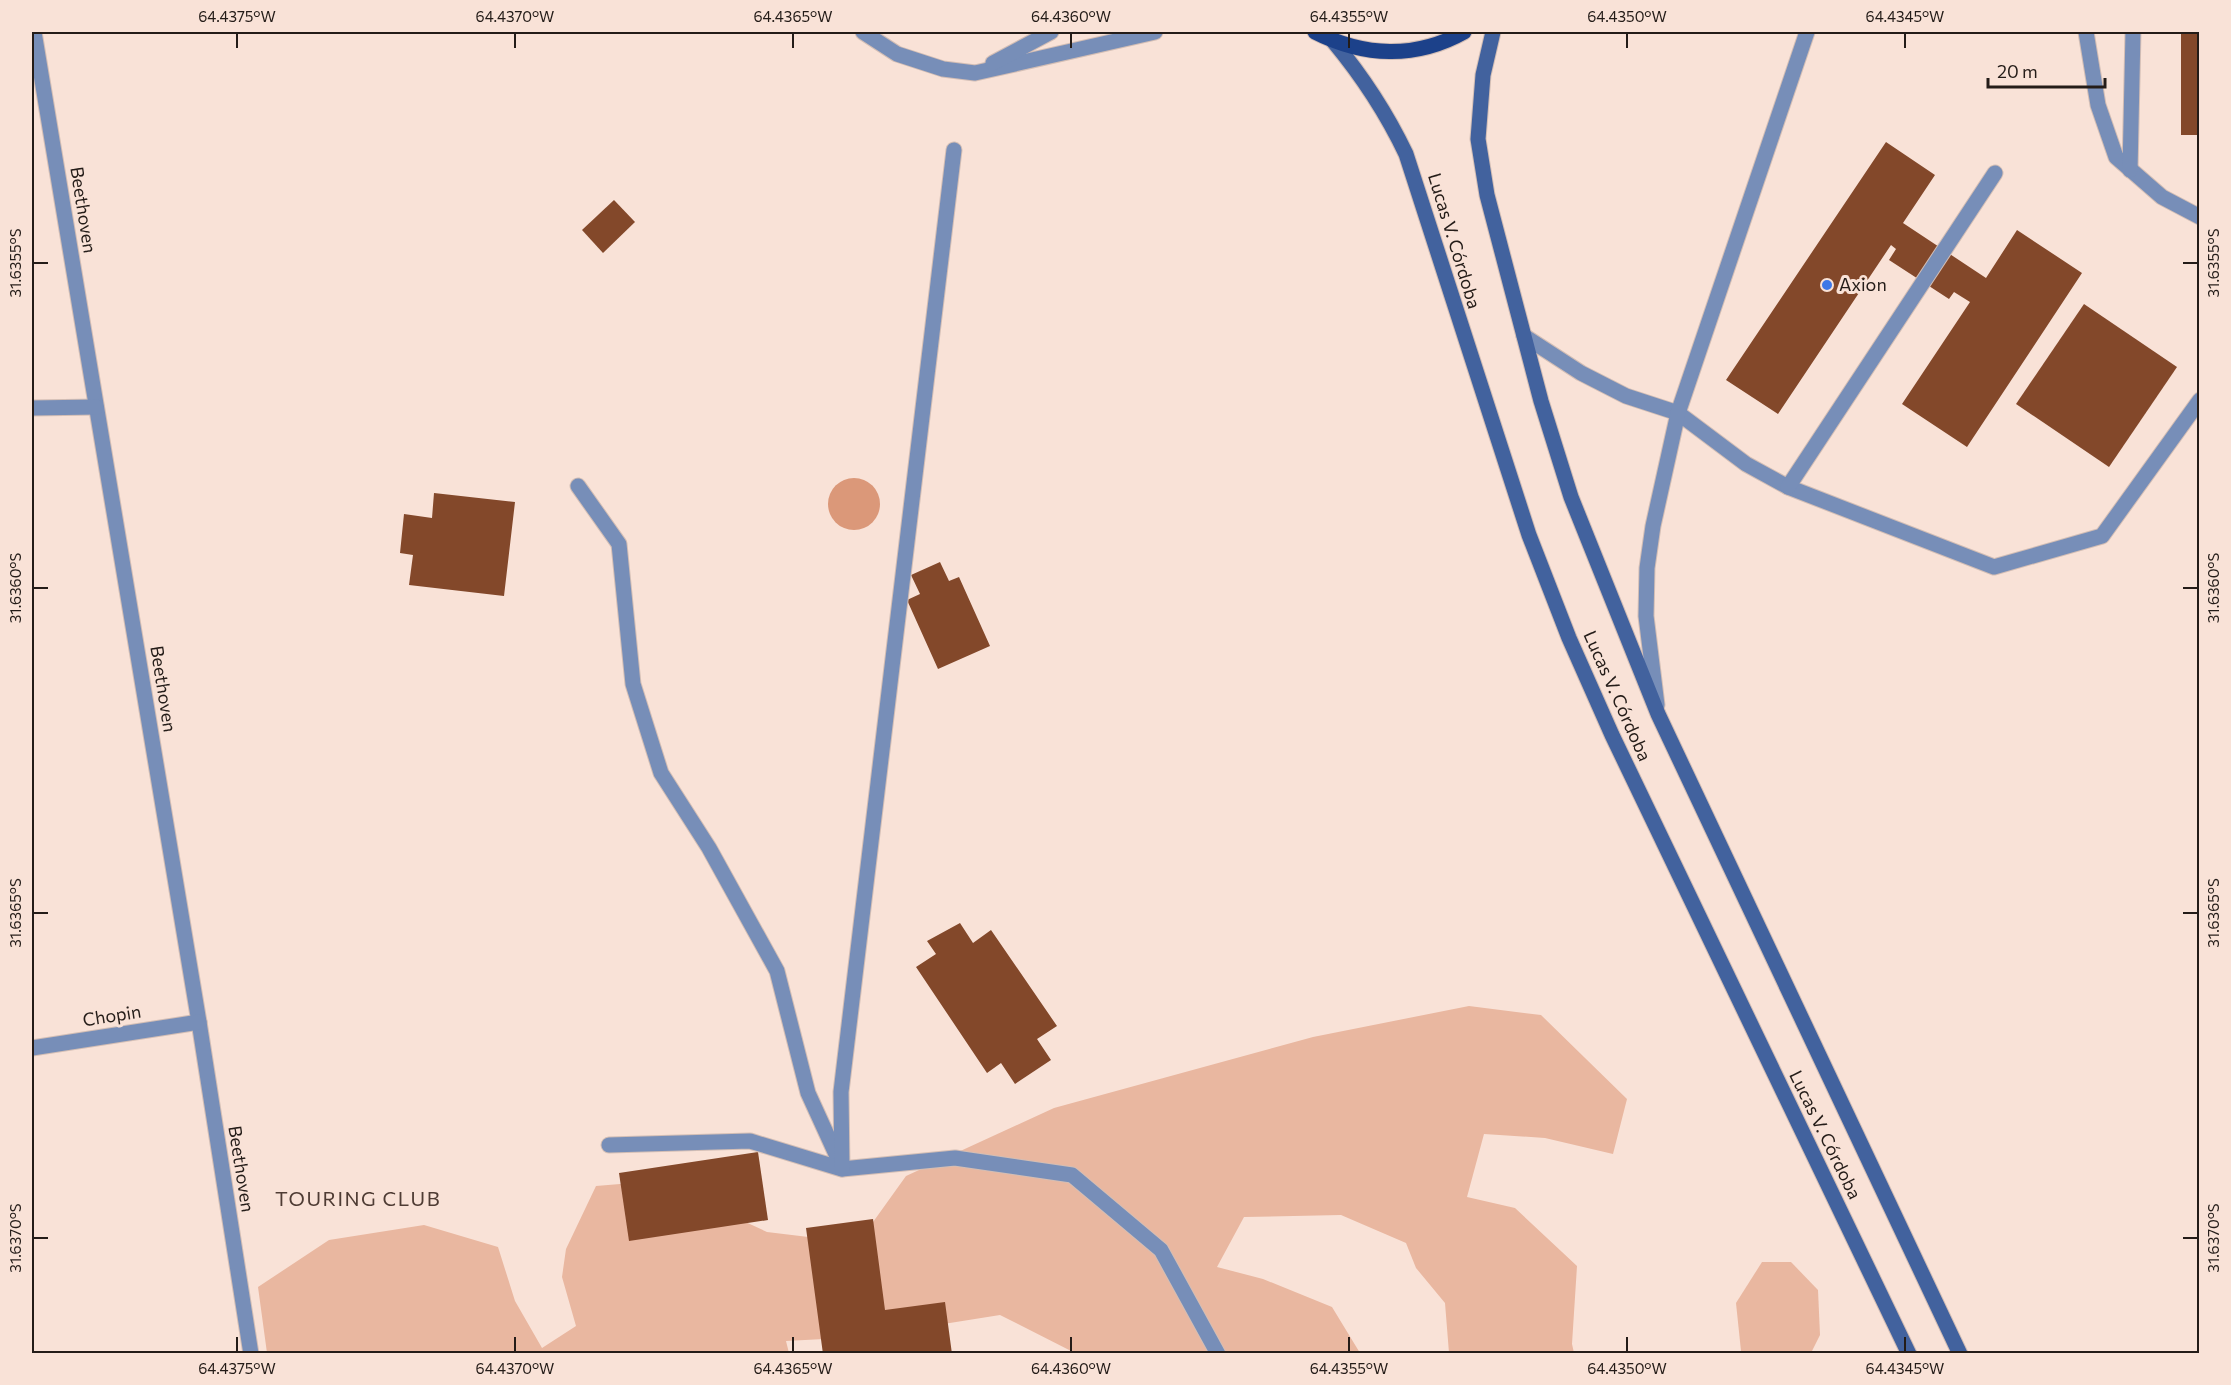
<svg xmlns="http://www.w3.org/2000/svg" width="2231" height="1385" font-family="Commissioner,sans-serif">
<rect width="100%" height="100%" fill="#f9e2d7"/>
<g fill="#e9b7a0">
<path d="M1469 1006 1541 1015 1627 1099 1613 1154 1545 1138 1484 1134 1467 1197 1515 1208 1577 1266 1572 1344 1574 1353H1449L1445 1303 1416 1268 1406 1243 1341 1215 1244 1217 1217 1267 1263 1279 1332 1307 1360 1353H1075L1000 1315 862 1337 786 1341 789 1353H267L258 1287 329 1240 424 1225 498 1247 515 1301 542 1348 576 1326 562 1277 566 1249 596 1186 656 1181 767 1232 858 1243 906 1176 1054 1108 1313 1037Z"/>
<path d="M1762 1262H1791L1818 1290 1820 1335 1811 1353 1743 1354 1741 1351 1736 1303Z"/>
</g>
<circle fill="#db9879" cx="854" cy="504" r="26"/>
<g fill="#83482a">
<rect x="2181" y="32" width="19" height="103"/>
<path d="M1886 142 1935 175 1903 223 1986 278 2017 230 2082 273 1967 447 1902 404 1970 302 1954 292 1949 299 1889 260 1896 249 1891 245 1778 414 1726 380Z"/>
<path d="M614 200 635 222 603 253 582 230Z"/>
<path d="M2084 304 2177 367 2109 467 2016 404Z"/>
<path d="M434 493 515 502 504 596 409 585 413 555 400 553 404 514 432 518Z"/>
<path d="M940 562 949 581 959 577 990 646 938 669 907 600 920 594 911 575Z"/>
<path d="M960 923 973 943 991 930 1057 1026 1037 1039 1051 1060 1015 1084 1001 1063 987 1073 916 967 936 954 927 941Z"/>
<path d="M758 1152 768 1220 629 1241 619 1173Z"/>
<path d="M873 1219 885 1310 945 1302 952 1354H823L806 1228Z"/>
</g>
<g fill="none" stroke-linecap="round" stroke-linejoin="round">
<g stroke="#d3beb5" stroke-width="17">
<g id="service">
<path d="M2086 32 2098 105 2116 157 2162 197 2200 217"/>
<path d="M2130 170 2133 32"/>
<path d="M1524 336 1581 373 1626 396 1678 413 1746 464 1788 487 1994 567 2102 536 2200 400"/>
<path d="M578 486 619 544 633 684 661 773 709 848 777 971 808 1093 840 1163"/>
<path d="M1788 487 1995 173"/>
<path d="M1657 705 1646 616 1647 568 1653 526 1678 413 1807 32"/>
<path d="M609 1145 750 1141 842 1169 955 1158 1072 1175 1161 1250 1218 1354"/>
<path d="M842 1169 841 1092 954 150"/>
</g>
</g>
<g stroke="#d3beb5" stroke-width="17">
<g id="minor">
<path d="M34 32 199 1022 251 1354"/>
<path d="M32 408 96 407"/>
<path d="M32 1048 199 1022"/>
</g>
</g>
<g stroke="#d3beb5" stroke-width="17">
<g id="tertiary">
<path d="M863 32 897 54 943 69 975 73 1155 32"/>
<path d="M993 63 1051 32"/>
</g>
</g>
<g stroke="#d3beb5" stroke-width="17">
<g id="secondary">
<path d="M1493 32 1483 75 1478 139 1487 195 1541 401 1571 497 1658 714 1960 1354"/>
<path d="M1333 41C1363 77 1386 112 1406 154L1529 535 1569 638 1612 735 1909 1354"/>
</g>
</g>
<g stroke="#d3beb5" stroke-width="17">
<path id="primary" d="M1315 32C1364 57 1416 59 1464 32"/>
</g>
<use href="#service" stroke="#778eb8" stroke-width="15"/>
<use href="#minor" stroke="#778eb8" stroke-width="15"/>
<use href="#tertiary" stroke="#778eb8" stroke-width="15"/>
<use href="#secondary" stroke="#42629e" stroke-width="15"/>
<use href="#primary" stroke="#1c418a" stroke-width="15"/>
</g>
<path fill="none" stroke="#241c18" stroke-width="2" d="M237 33V48M515 33V48M793 33V48M1071 33V48M1349 33V48M1627 33V48M1905 33V48M33 263H48M2183 263H2198M33 588H48M2183 588H2198M33 913H48M2183 913H2198M33 1238H48M2183 1238H2198M237 1337V1352M515 1337V1352M793 1337V1352M1071 1337V1352M1349 1337V1352M1627 1337V1352M1905 1337V1352"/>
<circle fill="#3e78e7" stroke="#f9e2d7" stroke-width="2" cx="1827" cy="285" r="6"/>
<g text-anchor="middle" stroke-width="6" stroke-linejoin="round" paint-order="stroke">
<g font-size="18" fill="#241c18" stroke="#f9e2d7">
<text transform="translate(83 210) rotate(81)" y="6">Beethoven</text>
<text transform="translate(1454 241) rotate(73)" y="6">Lucas V. Córdoba</text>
<text transform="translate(163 689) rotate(81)" y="6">Beethoven</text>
<text transform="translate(1617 696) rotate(66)" y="6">Lucas V. Córdoba</text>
<text transform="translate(112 1016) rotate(-9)" y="6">Chopin</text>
<text transform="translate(1825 1135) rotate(64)" y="6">Lucas V. Córdoba</text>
<text transform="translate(241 1169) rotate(81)" y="6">Beethoven</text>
</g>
<g font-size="18" fill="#241c18" stroke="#f9e2d7" text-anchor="start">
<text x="1839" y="291">Axion</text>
</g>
<g font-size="20" letter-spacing="1.5" fill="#4f3c34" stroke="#f9e2d7">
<text x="358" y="1206">TOURING CLUB</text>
</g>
</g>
<rect width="2231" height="1385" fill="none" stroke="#f9e2d7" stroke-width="66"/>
<path d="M1988 78v9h117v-9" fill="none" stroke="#241c18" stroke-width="3"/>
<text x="1997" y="78" font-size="18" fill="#241c18" stroke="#f9e2d7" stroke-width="4.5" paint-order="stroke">20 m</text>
<rect x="33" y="33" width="2165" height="1319" fill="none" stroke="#241c18" stroke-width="2"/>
<g font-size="15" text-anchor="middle" fill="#241c18">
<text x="237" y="22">64.4375°W</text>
<text x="515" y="22">64.4370°W</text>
<text x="793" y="22">64.4365°W</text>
<text x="1071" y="22">64.4360°W</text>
<text x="1349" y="22">64.4355°W</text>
<text x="1627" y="22">64.4350°W</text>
<text x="1905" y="22">64.4345°W</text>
<text transform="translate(16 263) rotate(-90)" y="5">31.6355°S</text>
<text transform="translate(2214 263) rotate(-90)" y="5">31.6355°S</text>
<text transform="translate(16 588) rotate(-90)" y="5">31.6360°S</text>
<text transform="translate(2214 588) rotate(-90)" y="5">31.6360°S</text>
<text transform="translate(16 913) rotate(-90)" y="5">31.6365°S</text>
<text transform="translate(2214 913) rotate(-90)" y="5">31.6365°S</text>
<text transform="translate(16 1238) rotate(-90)" y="5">31.6370°S</text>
<text transform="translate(2214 1238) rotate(-90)" y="5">31.6370°S</text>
<text x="237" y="1374">64.4375°W</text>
<text x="515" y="1374">64.4370°W</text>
<text x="793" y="1374">64.4365°W</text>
<text x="1071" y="1374">64.4360°W</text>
<text x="1349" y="1374">64.4355°W</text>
<text x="1627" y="1374">64.4350°W</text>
<text x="1905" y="1374">64.4345°W</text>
</g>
</svg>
